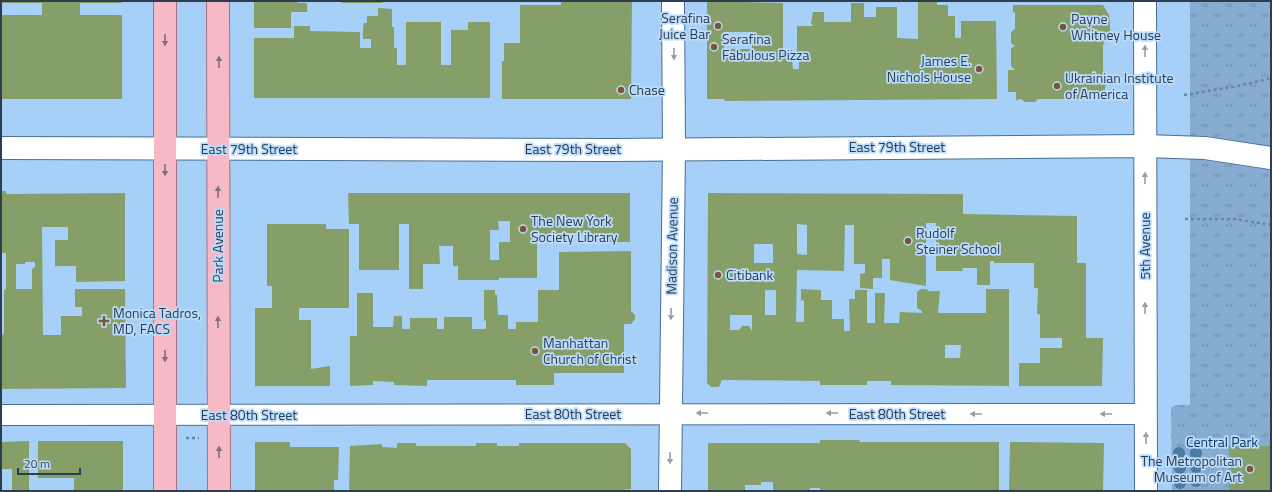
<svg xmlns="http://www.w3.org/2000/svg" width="1272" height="492" font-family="'Titillium Web',sans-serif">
<defs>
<pattern id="park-tufts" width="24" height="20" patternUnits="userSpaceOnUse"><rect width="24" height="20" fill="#87acd1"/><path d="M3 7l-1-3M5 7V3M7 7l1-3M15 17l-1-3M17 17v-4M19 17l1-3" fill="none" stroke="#6f8dac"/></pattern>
</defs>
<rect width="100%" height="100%" fill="#a7d0f8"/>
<path fill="url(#park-tufts)" d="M1190 1H1271V491H1172L1171 408 1175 405H1190Z"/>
<g fill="#869f68" fill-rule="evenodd">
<path d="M1 1H122V3H80V15H122V99H1V15H42V3H1Z"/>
<path d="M254 1H298V3H307V12H291V28H254Z"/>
<rect x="341" y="1" width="42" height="2"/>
<path d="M561 1H632L631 99H502V61H504V43H520V5H561Z"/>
<path d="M707 1 783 3V50H792V55L797 50V26H813L811 23 813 12H824V22H851V3H864V17H876V7H897V38L918 39V2L917 1H944L937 2V5H948V16H955V38H961V21H996L997 99 725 101 724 99H707ZM724 32H752V49H724ZM792 61H799V69H793Z"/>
<path d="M1013 5H1103L1109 15 1110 25V32L1103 45V69L1106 83 1103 99H1038L1035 102H1025L1021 99 1016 100V92H1008V70H1015L1011 66V48L1015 46 1011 43V32L1015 29V12L1013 13Z"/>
<path d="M378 8 392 9V27H394V48H397V65H406V22H441V65H451V30H468V22H490V98H254V38H294V26H310V31L360 32V48H371V39H363V28L364 23H367V16H378Z"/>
<path d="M1 191H6V194L125 193V281L76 282V266H55V240H68V227H42L43 335H61V316H82V307H75V289H125L126 388 1 389V337L4 333V290L6 289V253H1ZM25 262H35V267L32 269V289H16V264H25Z"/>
<path d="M348 193H630V242H586V233H559V236H537V278H499V280H458V266H453V246H439L440 264H423V289H409V224H399V270H359V224H349ZM498 221H510V242H499V260H490V230H499Z"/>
<path d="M708 193 963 194V214L1077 216V263H1086V338H1103L1102 386H1019V363H1040V348H1062V338H1040V314H1037L1038 288H1034V263H994V261H990V285H977V268H962L963 271H936V223H926V286L890 280V259H882V278H873V289L860 288V274L865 273V264H854V225H845L844 271 797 270 796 322H804V300L801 301V289L821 290V300H832V319H844V331H850L849 299H855V290H867V323H875V293H885L884 323H899L900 312 922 313V311L917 308V292L921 289H926L930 292V291H940L938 313H986V289H1009V386L891 385V381H867V385H820V381L730 380H722L719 387H711L707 383ZM797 224 807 225V255L797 254ZM754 244H773V263H754ZM765 290H776V315H765ZM730 315H752V331L749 326H742L739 330H730ZM945 345H961L960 358H945Z"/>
<path d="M267 224H326V229H349V308H299V320H311V369L330 366V386H255V308H272V286H267Z"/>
<path d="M631 251V311L635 315V319L631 324H624V373H554V385H516V380H427V386L394 385V382L373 381V385L350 386V336H357V293H373V327H393L394 316H402V329H410V318H437V329H444V317H472V329H486V320L484 321V290H495V295H497L498 315H508V329H516V322H538V290H559V252Z"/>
<path d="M820 440H860L859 442H999V491H820V488H810V491H773V482H761V485H745V490H708V443H820Z"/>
<path d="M29 441V491H12V469H1V442Z"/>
<path d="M38 441H123V491H74V478H38Z"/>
<path d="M255 442H290V447H339L338 480H334V491H255Z"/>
<path d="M1010 442 1104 443 1103 491H1009Z"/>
<path d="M397 443H416V446H476V443H497V446H519V443H625L631 449V489L621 490V491H349L350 446 382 444V447L397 448Z"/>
<rect x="1229" y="446" width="42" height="45"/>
</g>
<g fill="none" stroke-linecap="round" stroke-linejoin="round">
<g stroke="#496f93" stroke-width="22">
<path id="street" d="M1 415 1145 414"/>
</g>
<g stroke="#496f93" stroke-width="24">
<g id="secondary">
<path d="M1145 1 1146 491"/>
<path d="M1 148 613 150 1145 146 1205 148 1271 158"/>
<path d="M670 491 674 149 673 1"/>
</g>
</g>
<g stroke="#ac7082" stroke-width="24">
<g id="primary">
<path d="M218 1 219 491"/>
<path d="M165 491V1"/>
</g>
</g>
<g stroke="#6985a1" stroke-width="2.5" stroke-dasharray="3 3" stroke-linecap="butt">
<path d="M1184 95 1238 86 1271 78"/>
<path d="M1185 219H1235L1271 225"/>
<path d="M186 438H199"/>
</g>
<use href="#street" stroke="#fff" stroke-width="20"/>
<use href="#secondary" stroke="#fff" stroke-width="22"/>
<use href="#primary" stroke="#f6b9c5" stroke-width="22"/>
</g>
<g fill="#4b7ba3">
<circle cx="1179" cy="453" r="6"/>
<circle cx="1196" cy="453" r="6"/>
<circle cx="1196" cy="467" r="6"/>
<circle cx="1180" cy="468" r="6"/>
<circle cx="1196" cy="481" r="6"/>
<circle cx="1180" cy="483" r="6"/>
</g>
<defs><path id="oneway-solid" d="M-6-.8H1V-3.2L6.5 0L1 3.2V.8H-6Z"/></defs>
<g fill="#7e6f7e">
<use href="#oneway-solid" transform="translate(165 40) rotate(90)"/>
<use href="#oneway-solid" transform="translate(219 62) rotate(-90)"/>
<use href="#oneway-solid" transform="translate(165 170) rotate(89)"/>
<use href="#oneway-solid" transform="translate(218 192) rotate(-90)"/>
<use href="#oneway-solid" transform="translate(218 322) rotate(-90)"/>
<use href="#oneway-solid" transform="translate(165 356) rotate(90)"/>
<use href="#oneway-solid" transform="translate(219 452) rotate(-90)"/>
</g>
<g fill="#969ea7">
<use href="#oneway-solid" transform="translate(1145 51) rotate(-90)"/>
<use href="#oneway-solid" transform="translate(674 54) rotate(90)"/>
<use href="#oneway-solid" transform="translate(1145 178) rotate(-90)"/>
<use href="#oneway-solid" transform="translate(1145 308) rotate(-90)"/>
<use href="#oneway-solid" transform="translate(671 314) rotate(91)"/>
<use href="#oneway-solid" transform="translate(702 413) rotate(180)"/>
<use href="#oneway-solid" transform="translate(832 413) rotate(-180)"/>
<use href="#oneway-solid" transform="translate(976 414) rotate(-180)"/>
<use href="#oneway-solid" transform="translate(1106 414) rotate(-180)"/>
<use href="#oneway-solid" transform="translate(1146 438) rotate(-90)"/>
<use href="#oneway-solid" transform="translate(670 458) rotate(90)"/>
</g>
<g fill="#7a5730" stroke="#bbdcfd" stroke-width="1.5">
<circle cx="718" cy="26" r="4"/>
<circle cx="1063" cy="27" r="4"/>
<circle cx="714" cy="47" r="4"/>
<circle cx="979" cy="69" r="4"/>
<circle cx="1057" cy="86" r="4"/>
<circle cx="621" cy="90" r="4"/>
<circle cx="523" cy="229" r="4"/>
<circle cx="908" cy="241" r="4"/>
<circle cx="718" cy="275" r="4"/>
<path d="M102 315h4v4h4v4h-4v4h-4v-4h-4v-4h4z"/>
<circle cx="535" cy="351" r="4"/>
<circle cx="1250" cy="469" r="4"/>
</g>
<g text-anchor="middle" stroke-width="3.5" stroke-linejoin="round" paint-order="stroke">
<g font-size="14" fill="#2e3e4f" stroke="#bbdcfd" text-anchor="start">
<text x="710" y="23" text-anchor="end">Serafina<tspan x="710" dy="16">Juice Bar</tspan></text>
<text x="1071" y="24">Payne<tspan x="1071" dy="16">Whitney House</tspan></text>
<text x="722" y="44">Serafina<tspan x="722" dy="16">Fabulous Pizza</tspan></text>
<text x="971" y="66" text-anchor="end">James E.<tspan x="971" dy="16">Nichols House</tspan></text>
<text x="1065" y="83">Ukrainian Institute<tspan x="1065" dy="16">of America</tspan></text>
<text x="629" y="95">Chase</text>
<text x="531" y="226">The New York<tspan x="531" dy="16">Society Library</tspan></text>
<text x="916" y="238">Rudolf<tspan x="916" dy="16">Steiner School</tspan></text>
<text x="726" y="280">Citibank</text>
<text x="113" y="318">Monica Tadros,<tspan x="113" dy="16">MD, FACS</tspan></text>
<text x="543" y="348">Manhattan<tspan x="543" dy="16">Church of Christ</tspan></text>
<text x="1242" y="466" text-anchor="end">The Metropolitan<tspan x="1242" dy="16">Museum of Art</tspan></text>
</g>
<g font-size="14" fill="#2e3e4f" stroke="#bbdcfd">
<text x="897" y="152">East 79th Street</text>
<text x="249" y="154">East 79th Street</text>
<text x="573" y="154">East 79th Street</text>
<text transform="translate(218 246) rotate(-90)" y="5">Park Avenue</text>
<text transform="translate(672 246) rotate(-89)" y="5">Madison Avenue</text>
<text transform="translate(1145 246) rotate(-90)" y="5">5th Avenue</text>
<text x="573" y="419">East 80th Street</text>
<text x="897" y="419">East 80th Street</text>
<text x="249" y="420">East 80th Street</text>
</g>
<g font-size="14" fill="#00355e" stroke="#bbdcfd">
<text x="1222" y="447">Central Park</text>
</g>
</g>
<rect width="1272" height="492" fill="none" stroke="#2e3e4f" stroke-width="4"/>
<path d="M18 468v6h62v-6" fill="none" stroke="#2e3e4f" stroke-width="2"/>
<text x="24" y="468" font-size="12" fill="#2e3e4f" stroke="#bbdcfd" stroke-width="3" paint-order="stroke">20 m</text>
</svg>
